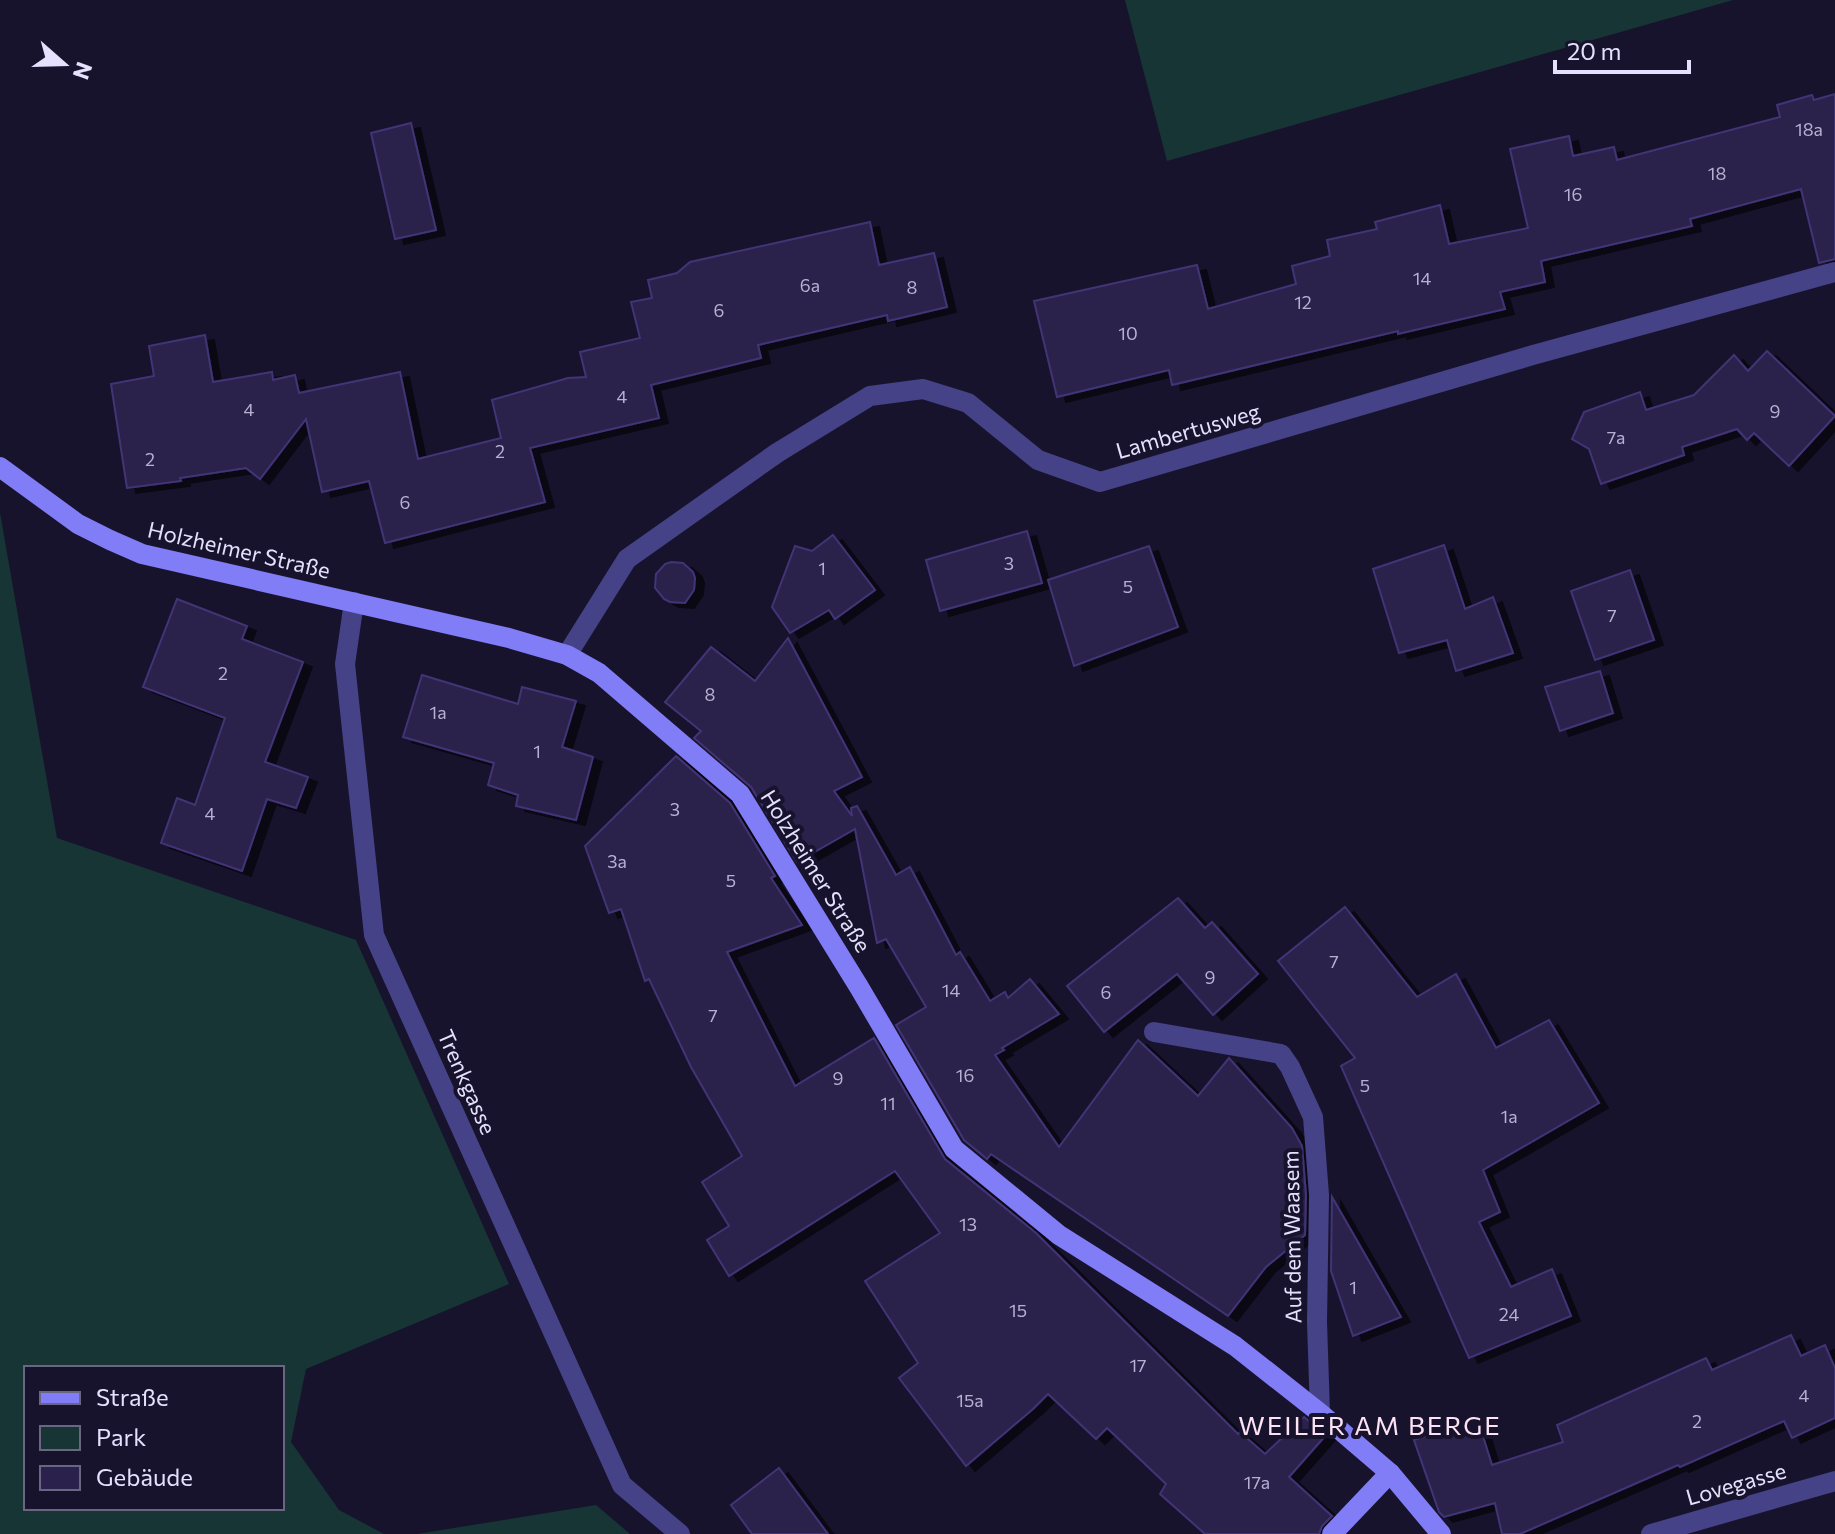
<svg xmlns="http://www.w3.org/2000/svg" width="1835" height="1534" font-family="Commissioner,sans-serif">
<defs>
<filter id="shadow"><feDropShadow dx="9" dy="5" stdDeviation="0" flood-color="#0009"/></filter>
</defs>
<rect width="100%" height="100%" fill="#18132c"/>
<g fill="#173535" fill-rule="evenodd">
<path d="M1125 0H1733L1167 161Z"/>
<path d="M0 513 57 838 356 940 509 1284 306 1369 291 1442 339 1510 384 1534H0ZM26 1368H282V1508H26Z"/>
<path d="M596 1505 630 1534H417Z"/>
</g>
<g fill="#2a214c" stroke="#423476" stroke-width="2" filter="url(#shadow)">
<path d="M1835 94V259L1819 263 1801 189 1690 219 1692 226 1541 261 1545 282 1500 292 1505 309 1398 334V331L1172 385 1169 370 1057 397 1034 301 1197 265 1208 309 1296 284 1292 266 1330 256 1327 240 1377 229 1375 222 1440 205 1449 244 1528 228 1510 149 1569 136 1573 156 1614 147 1617 160 1780 117 1777 105 1812 95 1814 100Z"/>
<path d="M411 123 436 230 395 239 371 133Z"/>
<path d="M870 222 879 265 934 253 947 307 888 321 887 315 758 345 761 358 651 385 659 418 530 448 545 502 385 543 369 481 322 492 306 419 260 479 246 468 180 478 181 481 127 488 111 384 154 376 149 346 205 335 213 382 272 372 273 380 295 375 299 393 400 372 418 459 501 438 492 400 568 378 586 377 580 352 640 338 631 302 652 298 648 280 677 273 690 262Z"/>
<path d="M1767 351 1835 416 1789 466 1754 433 1747 440 1737 429 1682 447 1684 455 1601 484 1589 449 1572 439 1584 412 1640 392 1646 410 1694 395 1734 355 1748 371Z"/>
<path d="M1027 531 1042 583 940 611 926 560Z"/>
<path d="M833 535 875 590 835 619 829 610 790 633 772 607 795 546 812 551Z"/>
<path d="M1444 545 1465 609 1493 597 1513 653 1456 671 1447 640 1399 653 1373 569Z"/>
<path d="M1149 546 1178 627 1074 666 1048 580Z"/>
<path d="M671 562 683 563 693 572 695 578 694 590 685 603 670 602 664 599 655 588 656 574 665 564Z"/>
<path d="M1630 570 1654 640 1595 660 1571 591Z"/>
<path d="M177 599 247 626 242 639 303 662 265 762 308 777 296 808 267 799 242 871 161 843 177 798 195 805 225 718 143 687Z"/>
<path d="M788 638 862 777 834 791 852 816 851 808 857 806 896 875 910 867 956 955 960 952 990 1001 1005 992 1008 998 1030 979 1059 1014 1002 1048 1004 1050 995 1055 1059 1147 1138 1040 1198 1096 1229 1058 1292 1128 1302 1146 1306 1195 1305 1235 1266 1267 1228 1316 991 1154 987 1159 964 1140 896 1025 926 1007 886 939 877 943 855 829 797 862 751 787 694 738 701 731 665 702 711 647 755 681Z"/>
<path d="M1600 671 1613 713 1560 731 1545 687Z"/>
<path d="M422 675 518 704 522 687 576 701 562 747 593 757 576 820 516 806 518 795 488 785 494 763 403 737Z"/>
<path d="M676 756 730 803 775 876 771 878 802 925 727 952 795 1086 874 1038 945 1159 1036 1233 1238 1434 1240 1432 1265 1454 1304 1417 1326 1435 1289 1477 1332 1516 1322 1526 1319 1534H1205L1160 1494 1166 1484 1107 1428 1096 1439 1048 1394 1033 1409 966 1466 899 1378 918 1363 865 1281 940 1233 895 1171 729 1276 707 1240 729 1226 702 1182 742 1156 691 1067 649 979 645 981 621 909 609 913 585 846Z"/>
<path d="M1178 898 1205 928 1212 922 1258 974 1213 1015 1177 974 1104 1032 1067 986Z"/>
<path d="M1345 907 1417 997 1456 974 1496 1048 1549 1020 1599 1103 1483 1170 1500 1212 1479 1222 1511 1287 1552 1269 1571 1316 1469 1358 1341 1066 1355 1058 1278 961Z"/>
<path d="M1332 1197 1401 1317 1353 1336 1331 1271Z"/>
<path d="M1791 1335 1801 1356 1825 1345 1835 1368V1418L1792 1438 1784 1421 1680 1467 1678 1465 1520 1534H1502L1495 1503 1444 1517 1439 1512 1414 1440 1461 1424 1465 1435 1481 1430 1492 1465 1563 1442 1557 1425 1706 1358 1712 1370Z"/>
<path d="M779 1468 828 1534H752L731 1505Z"/>
</g>
<g fill="none" stroke-linecap="round" stroke-linejoin="round">
<g stroke="#454287" stroke-width="20">
<path d="M354 602 345 664 374 935 622 1485 680 1534"/>
<path d="M567 655 627 559 777 453 870 396 923 389 968 403 1038 460 1100 482 1533 355 1835 272"/>
<path d="M1154 1032 1281 1054 1290 1067 1313 1117 1319 1195 1317 1322 1320 1413"/>
<path d="M1651 1534 1835 1481"/>
</g>
<g stroke="#817df7" stroke-width="20">
<path d="M0 467 78 524 110 540 142 554 509 638 567 655 599 673 740 794 859 987 954 1149 1059 1235 1235 1346 1320 1413 1390 1473 1441 1534"/>
<path d="M1332 1534 1390 1473"/>
</g>
</g>
<g text-anchor="middle" stroke-width="8" stroke-linejoin="round" paint-order="stroke">
<g font-size="18" fill="#b6b0d1">
<text x="1809" y="136">18a</text>
<text x="1717" y="180">18</text>
<text x="1573" y="201">16</text>
<text x="1422" y="285">14</text>
<text x="810" y="292">6a</text>
<text x="912" y="294">8</text>
<text x="1303" y="309">12</text>
<text x="719" y="317">6</text>
<text x="1128" y="340">10</text>
<text x="622" y="403">4</text>
<text x="249" y="416">4</text>
<text x="1775" y="418">9</text>
<text x="1616" y="444">7a</text>
<text x="500" y="458">2</text>
<text x="150" y="466">2</text>
<text x="405" y="509">6</text>
<text x="1009" y="570">3</text>
<text x="822" y="575">1</text>
<text x="1128" y="593">5</text>
<text x="1612" y="622">7</text>
<text x="223" y="680">2</text>
<text x="710" y="701">8</text>
<text x="438" y="719">1a</text>
<text x="537" y="758">1</text>
<text x="675" y="816">3</text>
<text x="210" y="820">4</text>
<text x="617" y="868">3a</text>
<text x="731" y="887">5</text>
<text x="1334" y="968">7</text>
<text x="1210" y="984">9</text>
<text x="951" y="997">14</text>
<text x="1106" y="999">6</text>
<text x="713" y="1022">7</text>
<text x="965" y="1082">16</text>
<text x="838" y="1085">9</text>
<text x="1365" y="1092">5</text>
<text x="888" y="1110">11</text>
<text x="1509" y="1123">1a</text>
<text x="968" y="1231">13</text>
<text x="1353" y="1294">1</text>
<text x="1018" y="1317">15</text>
<text x="1509" y="1321">24</text>
<text x="1138" y="1372">17</text>
<text x="1804" y="1402">4</text>
<text x="970" y="1407">15a</text>
<text x="1697" y="1428">2</text>
<text x="1257" y="1489">17a</text>
</g>
<g font-size="22" fill="#e4e0fd" stroke="#18132c">
<text transform="translate(1188 431) rotate(-16)" y="8">Lambertusweg</text>
<text transform="translate(239 550) rotate(13)" y="8">Holzheimer Straße</text>
<text transform="translate(816 871) rotate(58)" y="8">Holzheimer Straße</text>
<text transform="translate(467 1082) rotate(66)" y="8">Trenkgasse</text>
<text transform="translate(1292 1237) rotate(-91)" y="8">Auf dem Waasem</text>
<text transform="translate(1736 1484) rotate(-16)" y="8">Lovegasse</text>
</g>
<g font-size="26" letter-spacing="2" fill="#fde2f3" stroke="#18132c">
<text x="1370" y="1435">WEILER AM BERGE</text>
</g>
</g>
<rect x="24" y="1366" width="260" height="144" fill="#18132c" stroke="#6a6580" stroke-width="2"/>
<rect x="40" y="1392" width="40" height="12" fill="#817df7" stroke="#6a6580" stroke-width="2"/>
<text x="96" y="1406" font-size="24" fill="#e4e0fd">Straße</text>
<rect x="40" y="1426" width="40" height="24" fill="#173535" stroke="#6a6580" stroke-width="2"/>
<text x="96" y="1446" font-size="24" fill="#e4e0fd">Park</text>
<rect x="40" y="1466" width="40" height="24" fill="#2a214c" stroke="#6a6580" stroke-width="2"/>
<text x="96" y="1486" font-size="24" fill="#e4e0fd">Gebäude</text>
<g transform="translate(64 64) rotate(110)" stroke="#18132c" stroke-width="6" paint-order="stroke">
<path d="M0-6L14 30L0 20L-14 30Z" fill="#e4e0fd"/>
<text y="-12" font-size="22" font-weight="bold" text-anchor="middle" fill="#e4e0fd">N</text>
</g>
<path d="M1555 60v12h134v-12" fill="none" stroke="#e4e0fd" stroke-width="4"/>
<text x="1567" y="60" font-size="24" fill="#e4e0fd" stroke="#18132c" stroke-width="6" paint-order="stroke">20 m</text>
</svg>
